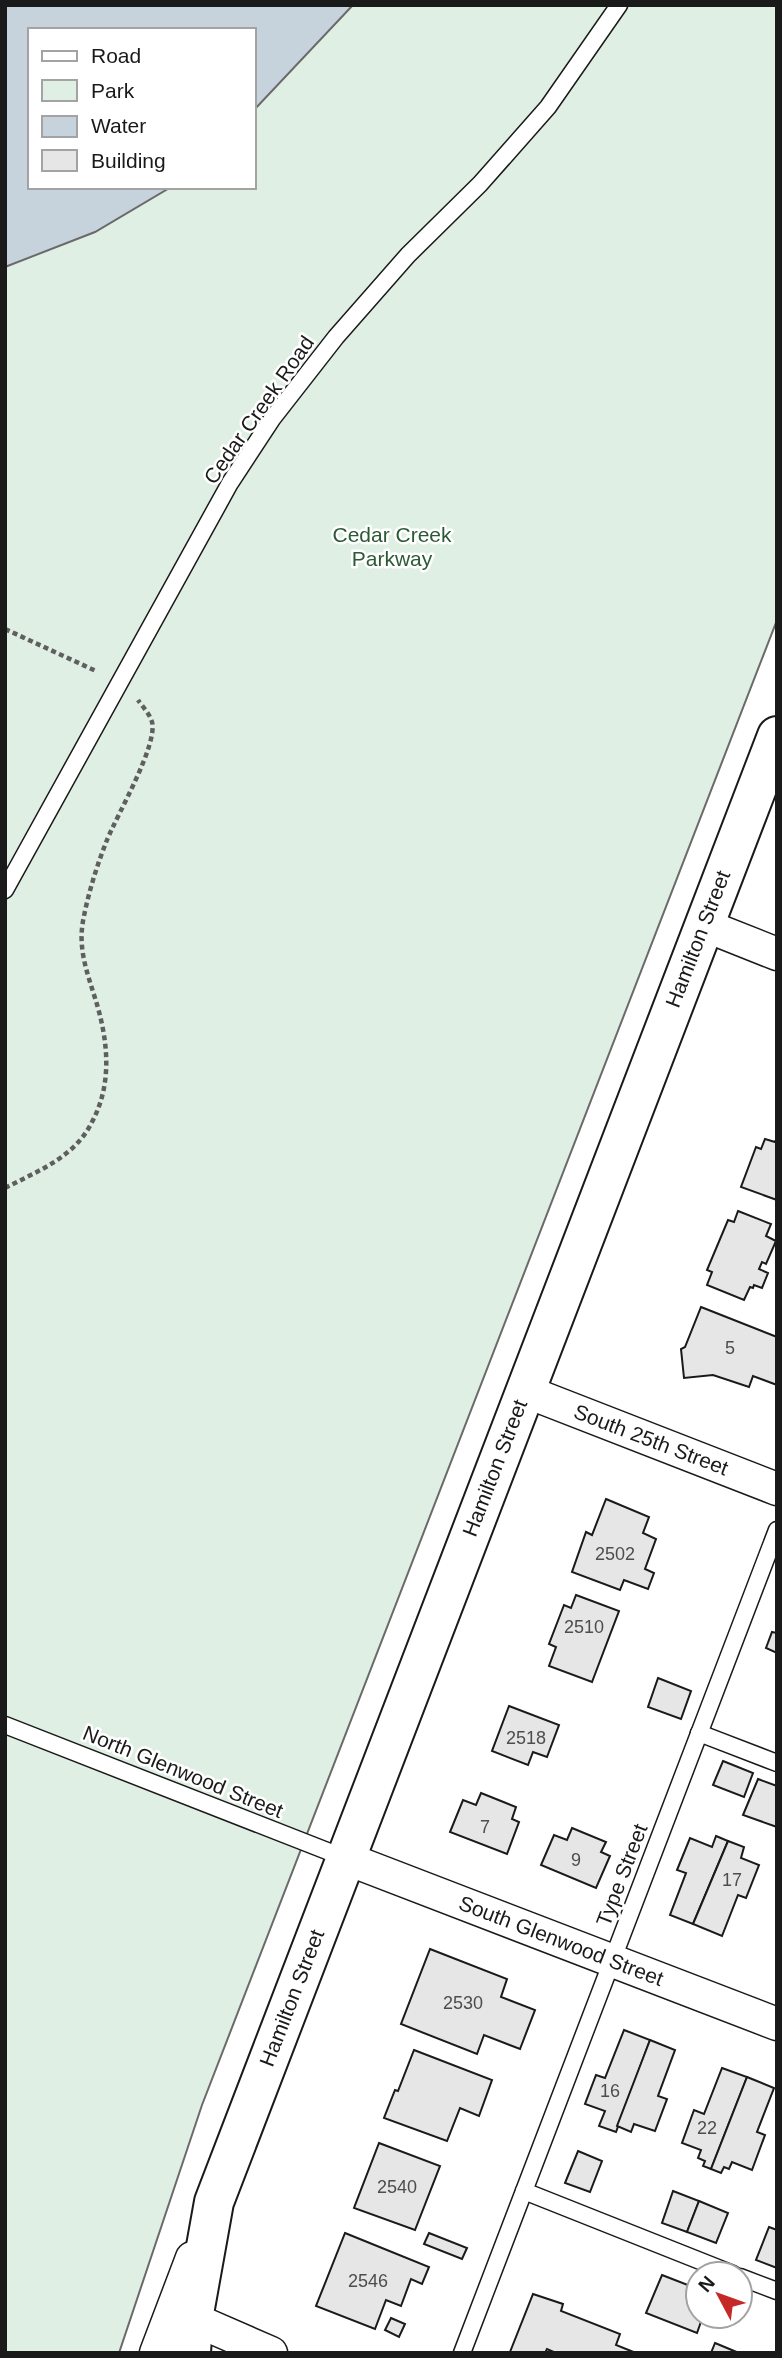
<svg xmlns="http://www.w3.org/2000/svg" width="782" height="2358" font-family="Arial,sans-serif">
<rect width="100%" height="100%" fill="#fff"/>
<path fill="#e0efe3" stroke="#6a6a6a" stroke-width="2" fill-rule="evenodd" d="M5 5H777V620L202 2105 119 2353H5ZM30 30H254V187H30Z"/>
<path fill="#c6d2dc" stroke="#6a6a6a" stroke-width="2" d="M5 5H353L254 110V30H30V187H171L95 232 5 267Z"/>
<g fill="#e6e6e6" stroke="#1a1a1a" stroke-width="2">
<path d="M777 1138V1200L741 1187 756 1147 761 1149 765 1139 775 1142Z"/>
<path d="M738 1211 771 1224 766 1236 776 1241 766 1264 762 1262 759 1269 768 1273 762 1288 754 1285 753 1288 750 1287 744 1300 707 1285 712 1272 707 1270 728 1220 734 1222Z"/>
<path d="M701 1307 777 1337V1385L753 1376 749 1387 713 1375 684 1378 681 1349 685 1347Z"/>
<path d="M606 1499 649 1517 643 1533 656 1539 645 1569 654 1573 648 1589 624 1580 620 1590 572 1572 586 1532 592 1535Z"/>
<path d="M576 1595 619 1611 592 1682 549 1666 556 1647 549 1644 564 1605 571 1608Z"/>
<path d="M772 1632 777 1633V1653L766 1648Z"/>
<path d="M658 1678 691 1691 681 1719 648 1707Z"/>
<path d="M509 1706 559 1725 547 1757 533 1752 528 1765 492 1751Z"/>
<path d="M723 1761 753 1773 744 1797 713 1785Z"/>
<path d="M758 1779 777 1786V1827L743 1815Z"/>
<path d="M481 1793 516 1807 512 1819 519 1822 507 1854 450 1832 463 1800 476 1805Z"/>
<path d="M572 1828 606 1842 601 1852 610 1856 596 1888 541 1865 554 1835 567 1840Z"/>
<path d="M716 1836 728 1841 693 1924 670 1915 686 1873 677 1870 690 1838 712 1847Z"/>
<path d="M728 1841 744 1847 741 1858 759 1865 746 1898 738 1895 722 1936 693 1924Z"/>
<path d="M430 1949 507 1979 501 1997 535 2010 520 2049 484 2035 477 2054 401 2024Z"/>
<path d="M624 2030 650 2040 616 2132 599 2126 605 2111 585 2104 596 2075 605 2078Z"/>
<path d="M650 2040 675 2050 658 2096 667 2099 655 2131 634 2124 631 2132 617 2126Z"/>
<path d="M414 2050 492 2080 479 2116 460 2108 447 2141 384 2118 395 2090 398 2091Z"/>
<path d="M722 2068 747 2077 711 2169 703 2166 705 2161 698 2158 701 2150 682 2143 694 2110 704 2114Z"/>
<path d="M747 2077 774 2088 757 2132 765 2135 752 2170 732 2162 729 2169 724 2167 721 2173 711 2169Z"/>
<path d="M379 2143 440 2166 415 2230 354 2208Z"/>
<path d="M578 2151 602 2161 590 2192 565 2183Z"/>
<path d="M673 2191 699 2201 687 2232 662 2223Z"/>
<path d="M699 2201 728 2213 716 2243 687 2232Z"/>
<path d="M769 2227 777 2230V2268L756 2260Z"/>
<path d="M345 2233 429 2267 422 2284 411 2279 401 2306 386 2300 375 2329 316 2306Z"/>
<path d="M429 2233 467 2248 462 2259 424 2244Z"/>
<path d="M662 2275 698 2289V2316H703L697 2333 646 2313Z"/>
<path d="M533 2294 563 2304 561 2311 620 2334 616 2345 636 2353H556L547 2349 545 2353 510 2352Z"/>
<path d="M391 2318 405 2324 399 2337 385 2330Z"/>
<path d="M715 2343 739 2353H711Z"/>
</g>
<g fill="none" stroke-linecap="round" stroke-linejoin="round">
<g stroke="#1a1a1a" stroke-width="19">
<g id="lane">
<path d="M5 890 230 483 272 419 336 337 408 255 480 184 548 107 619 5"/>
<path d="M5 1725 345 1858"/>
<path d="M699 1733 777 1763"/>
<path d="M524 2191 733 2274"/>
<path d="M740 2277 777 2291"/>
<path d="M462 2353 777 1530"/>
</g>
</g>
<g stroke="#1a1a1a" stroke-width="35">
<g id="street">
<path d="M704 925 777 954"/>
<path d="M525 1391 777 1489"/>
<path d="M345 1858 777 2024"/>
<path d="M193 2319 271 2353"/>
<path d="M156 2353 192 2258"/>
</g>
</g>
<g stroke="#1a1a1a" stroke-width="42">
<path id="primary" d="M191 2353 193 2319 214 2202 777 736"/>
</g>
<g stroke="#5f5f5f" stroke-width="4.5" stroke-dasharray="5 3.5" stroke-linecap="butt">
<path d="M5 629 96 671"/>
<path d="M5 1188C38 1171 75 1157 92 1122 113 1083 108 1039 95 998 87 972 78 949 83 921 88 894 97 865 107 840 117 815 158 745 152 722 150 714 142 706 138 700"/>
</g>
<use href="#lane" stroke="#fff" stroke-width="16"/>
<use href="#street" stroke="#fff" stroke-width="32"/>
<use href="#primary" stroke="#fff" stroke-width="38"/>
</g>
<g text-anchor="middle" stroke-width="5" stroke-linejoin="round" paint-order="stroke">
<g font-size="18" fill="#4d4d4d">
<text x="730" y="1354">5</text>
<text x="615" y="1560">2502</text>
<text x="584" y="1633">2510</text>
<text x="526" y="1744">2518</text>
<text x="485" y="1833">7</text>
<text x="576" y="1866">9</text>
<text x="732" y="1886">17</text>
<text x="463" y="2009">2530</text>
<text x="610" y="2097">16</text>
<text x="707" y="2134">22</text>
<text x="397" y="2193">2540</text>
<text x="368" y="2287">2546</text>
</g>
<g font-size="21" fill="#1a1a1a" stroke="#fff">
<text transform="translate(259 410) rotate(-55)" y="7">Cedar Creek Road</text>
<text transform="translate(698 939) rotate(-69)" y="7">Hamilton Street</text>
<text transform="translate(651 1440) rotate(21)" y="7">South 25th Street</text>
<text transform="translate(495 1468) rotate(-69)" y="7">Hamilton Street</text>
<text transform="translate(183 1772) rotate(22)" y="7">North Glenwood Street</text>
<text transform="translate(622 1875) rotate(-69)" y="7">Type Street</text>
<text transform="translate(561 1941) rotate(21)" y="7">South Glenwood Street</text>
<text transform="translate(292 1998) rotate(-69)" y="7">Hamilton Street</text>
</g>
<g font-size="21" fill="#2b5a34" stroke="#fff">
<text x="392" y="542">Cedar Creek<tspan x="392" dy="24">Parkway</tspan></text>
</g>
</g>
<rect width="782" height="2358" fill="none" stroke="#1a1a1a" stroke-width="14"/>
<rect x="28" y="28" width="228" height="161" fill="#ffffff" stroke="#a3a3a3" stroke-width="2"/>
<rect x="42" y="51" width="35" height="10" fill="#ffffff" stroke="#a3a3a3" stroke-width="2"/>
<text x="91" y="63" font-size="21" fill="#1a1a1a">Road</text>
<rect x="42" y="80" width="35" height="21" fill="#e0efe3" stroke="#a3a3a3" stroke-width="2"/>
<text x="91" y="98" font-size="21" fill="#1a1a1a">Park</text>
<rect x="42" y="116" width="35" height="21" fill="#c6d2dc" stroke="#a3a3a3" stroke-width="2"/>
<text x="91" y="133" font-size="21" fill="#1a1a1a">Water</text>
<rect x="42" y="150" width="35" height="21" fill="#e6e6e6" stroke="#a3a3a3" stroke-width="2"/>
<text x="91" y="168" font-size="21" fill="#1a1a1a">Building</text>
<g transform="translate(719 2295) rotate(311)"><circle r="33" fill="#ffffff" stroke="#a3a3a3" stroke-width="2"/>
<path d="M0-5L12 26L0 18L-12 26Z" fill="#c62828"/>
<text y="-10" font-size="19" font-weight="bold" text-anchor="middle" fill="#1a1a1a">N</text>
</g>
</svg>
